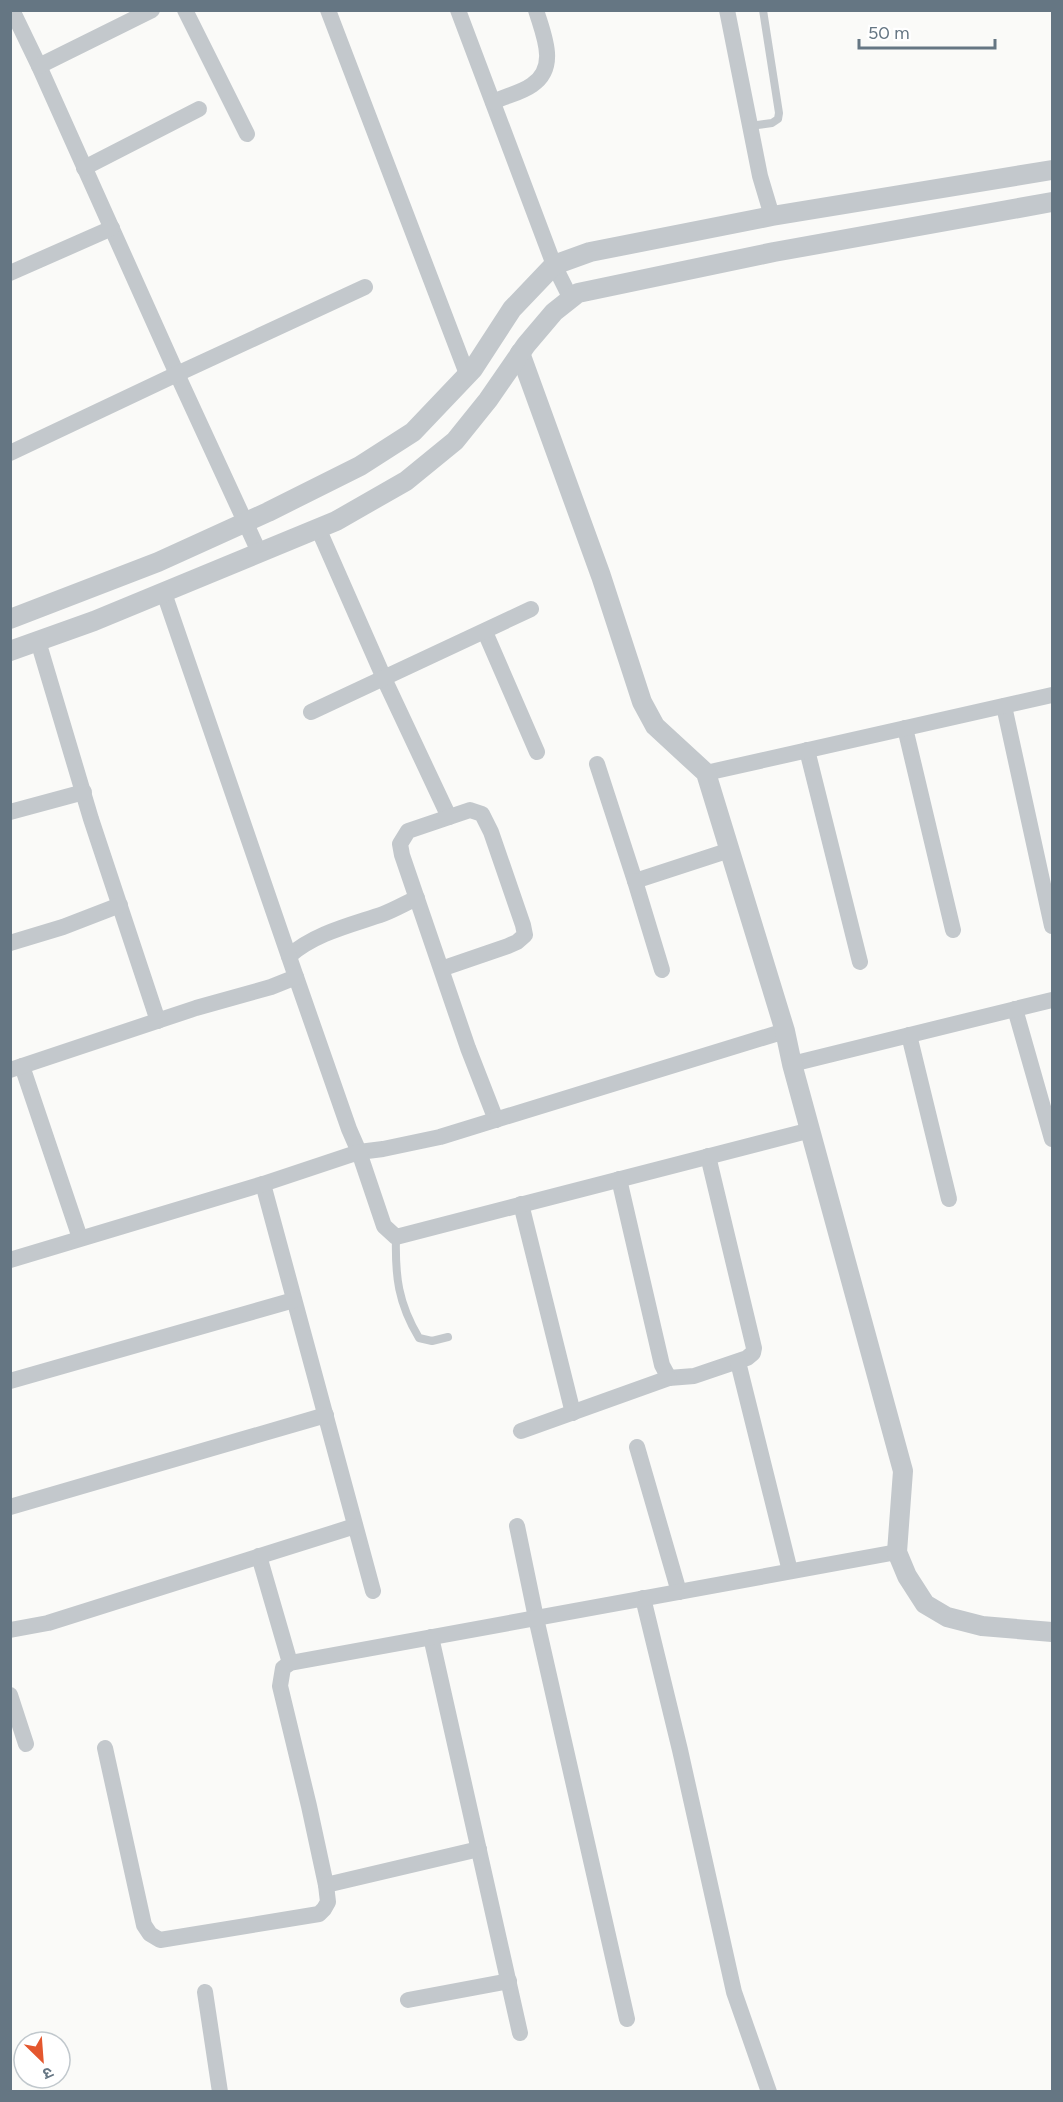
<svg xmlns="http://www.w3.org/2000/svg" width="1063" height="2102" font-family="Figtree,'Noto Sans Devanagari',sans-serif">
<rect width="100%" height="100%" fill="#fafaf8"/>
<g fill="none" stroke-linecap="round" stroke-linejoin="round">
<g stroke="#c3c8cc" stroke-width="8">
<path d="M750 126 772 123 778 119 779 113 763 10"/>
<path d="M396 1237C395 1276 398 1303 419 1338L432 1341 448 1337"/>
</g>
<g stroke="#c3c8cc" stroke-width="16">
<path d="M12 10 39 66 177 374 259 552"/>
<path d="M185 10 247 134"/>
<path d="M328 10 467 374"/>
<path d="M458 10 554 265 571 299"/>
<path d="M727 10 760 176 772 216"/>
<path d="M39 66 152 10"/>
<path d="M493 102C505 96 521 93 532 85 559 67 543 34 536 10"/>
<path d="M84 168 199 109"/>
<path d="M10 273 112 228"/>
<path d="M10 453 177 374 365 287"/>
<path d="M318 528 387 685 449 817"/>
<path d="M485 632 537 752"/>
<path d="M38 641 91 819 158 1021"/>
<path d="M1004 706 1052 926"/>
<path d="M311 712 531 609"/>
<path d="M905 728 953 930"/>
<path d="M807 750 860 962"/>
<path d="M597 764 635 881 730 850"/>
<path d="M706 773 1052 695"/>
<path d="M10 812 84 792"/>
<path d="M635 881 662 970"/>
<path d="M10 943 63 927 120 905"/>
<path d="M289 956C315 933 351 925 383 914 394 910 406 903 417 898"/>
<path d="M441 969 508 946 517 942 525 935 523 925 491 832 482 814 470 810 408 831 400 844 402 855 468 1048 496 1120"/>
<path d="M296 977 349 1129 359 1152 383 1149 440 1137 785 1031"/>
<path d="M1015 1009 1052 1139"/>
<path d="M909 1035 949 1199"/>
<path d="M792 1064 1052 1000"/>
<path d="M22 1066 80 1238"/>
<path d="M10 1070 196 1008 271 987 296 977 164 593"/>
<path d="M619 1179 662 1365 669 1378 694 1376 747 1358 753 1353 754 1348 708 1156"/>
<path d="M263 1184 373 1591"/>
<path d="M521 1204 573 1413"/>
<path d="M10 1260 263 1184 359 1152 384 1226 396 1237 811 1130"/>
<path d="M738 1362 790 1571"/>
<path d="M10 1381 294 1300"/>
<path d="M521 1431 669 1378"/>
<path d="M637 1447 679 1592"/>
<path d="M10 1507 326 1415"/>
<path d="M517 1526 536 1618 627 2019"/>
<path d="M259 1556 290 1663"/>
<path d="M643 1598 680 1750 734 1992 769 2092"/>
<path d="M10 1630 48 1623 355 1526"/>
<path d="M431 1637 520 2033"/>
<path d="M10 1695 26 1744"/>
<path d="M105 1748 144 1925 150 1934 160 1940 319 1914 324 1909 328 1902 326 1885 309 1806 280 1686 283 1668 290 1663 897 1552"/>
<path d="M326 1885 479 1849"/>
<path d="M205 1992 220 2092"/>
<path d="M408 2000 509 1981"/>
</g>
<g stroke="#c3c8cc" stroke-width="20">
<path d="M520 353 601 576 642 702 655 726 706 773 785 1031 792 1064 903 1471 897 1552 907 1576 925 1604 947 1617 982 1626 1052 1632"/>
<path d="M10 619 158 562 268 512 360 466 413 432 473 369 512 309 554 265 590 252 772 216 1052 170"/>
<path d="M10 651 94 621 336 521 406 481 455 441 488 400 526 345 554 312 578 293 774 252 1052 202"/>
</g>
</g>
<rect width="1063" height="2102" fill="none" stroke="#657683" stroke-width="24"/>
<g transform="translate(42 2060) rotate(155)"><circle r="28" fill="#ffffff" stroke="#c1c8cd" stroke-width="1.5"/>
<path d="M0-4.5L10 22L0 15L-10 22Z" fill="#e4572e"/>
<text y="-9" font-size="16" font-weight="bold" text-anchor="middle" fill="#657683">उ</text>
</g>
<path d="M859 39v9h136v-9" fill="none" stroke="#657683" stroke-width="3"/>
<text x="868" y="39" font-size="18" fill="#657683" stroke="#ffffff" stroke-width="4.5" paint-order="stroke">50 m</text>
</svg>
